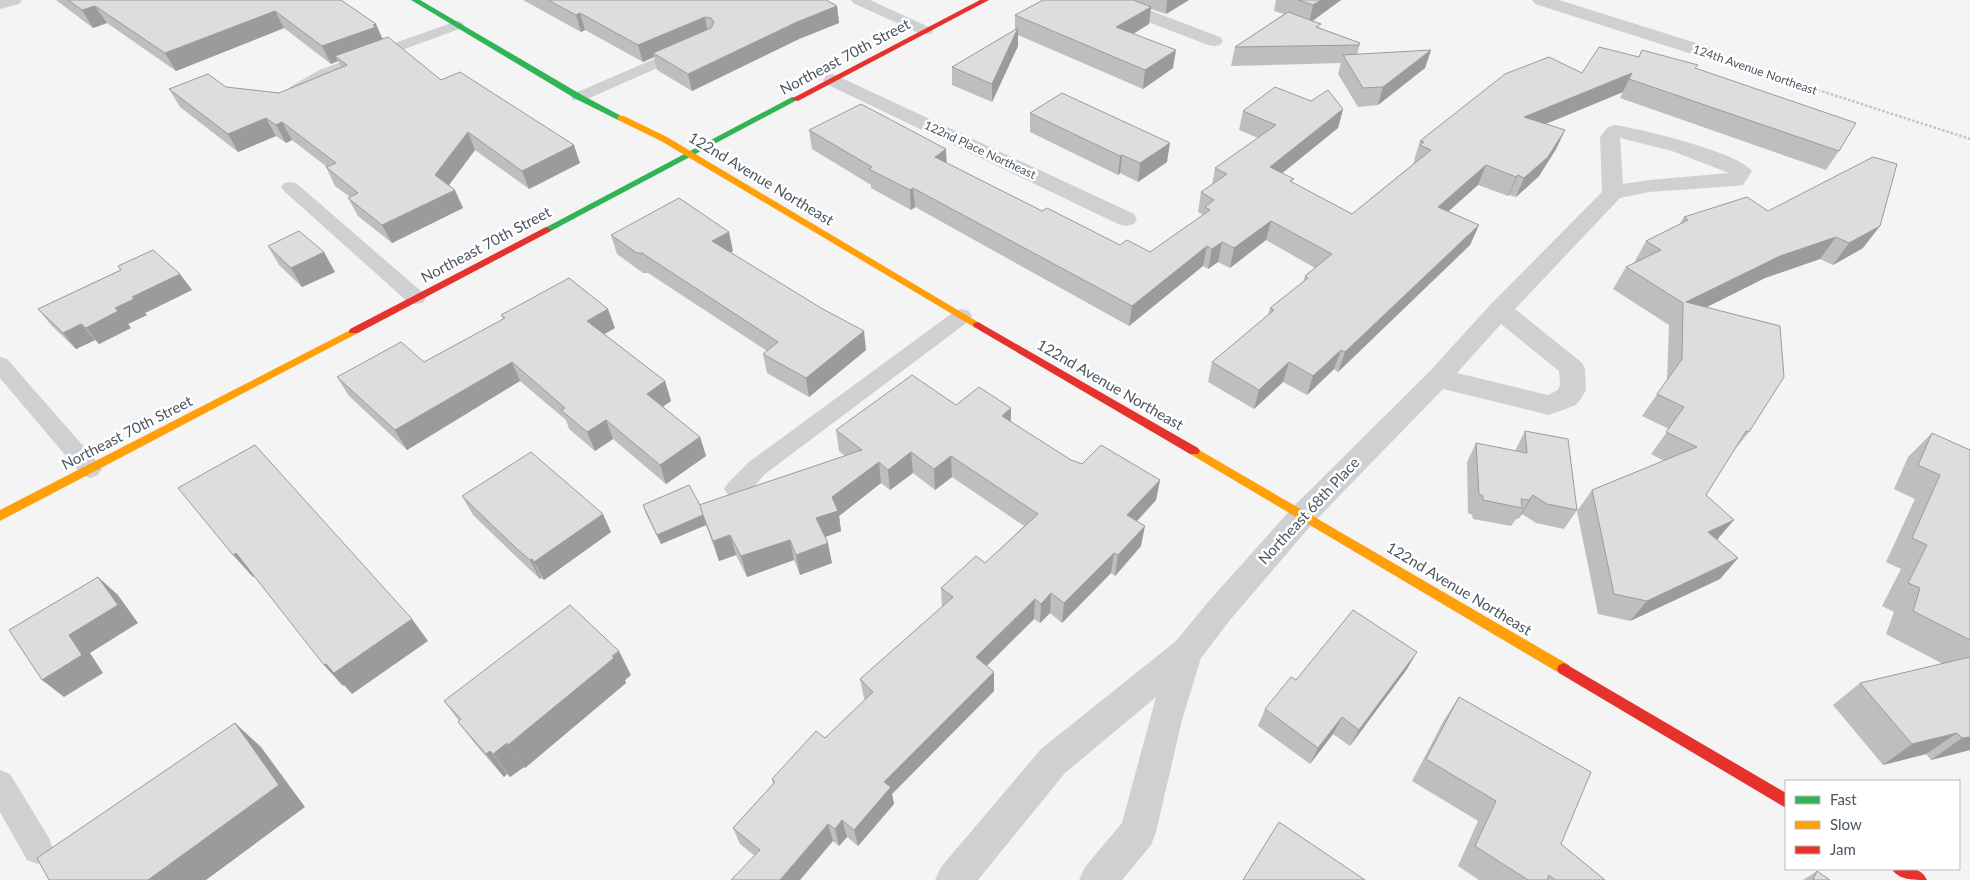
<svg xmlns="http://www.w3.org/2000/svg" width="1970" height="880" font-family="Lato,sans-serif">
<rect width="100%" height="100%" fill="#f4f4f4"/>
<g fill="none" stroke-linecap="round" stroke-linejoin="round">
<path stroke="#bcc7c4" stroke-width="2.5" stroke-dasharray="2.5 2" stroke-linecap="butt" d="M1728 61 1970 139"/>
<g fill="#ced0d2" fill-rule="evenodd">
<path d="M851 0H870L931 28 933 31 931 34H921L853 3Z"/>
<path d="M457 21 462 22 464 25 462 28 331 76 302 93H290L288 90 290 87 319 70Z"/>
<path d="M684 46 689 48 692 51 689 54 585 100H573L571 97 573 94Z"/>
<path d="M290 182 296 183 423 293 426 298 423 303 416 304 409 303 284 191 281 187 284 183Z"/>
<path d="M962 309 969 311 972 316 969 321 765 474C754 486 746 501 728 495L724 489 728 483 749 462 955 311Z"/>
<path d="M0 357 7 359 98 463 102 469 98 475 90 478 82 475 0 378Z"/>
<path d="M0 770 10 774 49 838 53 849 49 860 38 864 27 860 0 812Z"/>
</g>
<g fill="#ced0d2" fill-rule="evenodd">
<path d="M0 0H22L19 4 0 9Z"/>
<path d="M1098 0H1123L1220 37 1223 41 1220 45 1214 46 1208 45 1101 4Z"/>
<path d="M1532 0H1559L1709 47 1711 51 1709 55 1702 57 1695 55 1535 4Z"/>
<path d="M833 74 1134 214 1137 219 1134 224 1126 226 1118 224 826 84 823 80 826 76Z"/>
<path d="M1615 125C1641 129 1738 152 1752 171L1743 185 1735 186 1649 192 1620 198 1515 309 1581 362 1585 368 1586 390 1582 397 1576 405 1549 415 1443 389 1314 522 1230 620 1201 658 1182 720 1156 832 1151 845 1122 880H1079L1085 867 1122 823 1156 697 1065 773 978 880H935L941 867 1041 749 1176 641 1208 602 1294 506 1429 372 1491 304 1602 192 1600 137 1608 127ZM1620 138 1672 151 1729 173 1649 180 1623 184ZM1501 324 1559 371C1560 386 1563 389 1548 395L1457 373Z"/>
</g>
<g fill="#30b455" fill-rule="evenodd">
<path d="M411 0H420L582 95 625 118 618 120 576 99Z"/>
<path d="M792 97 799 99 549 232H543L541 230Z"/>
</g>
<g fill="#ff9f0a" fill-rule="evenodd">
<path d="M618 116H624L667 137 983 325 978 328 974 327 661 141 618 120Z"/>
<path d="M354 328 358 329 359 331 358 333 0 521V510Z"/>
<path d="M1194 447 1569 665 1571 669 1569 673 1564 675 1559 673 1190 454 1188 451 1190 448Z"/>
</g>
<g fill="#e5322d" fill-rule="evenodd">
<path d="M980 0H989L798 101 791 99Z"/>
<path d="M546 227 551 230 549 232 358 333H350L349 331 350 329Z"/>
<path d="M978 322 1198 448 1200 451 1198 454H1190L974 327 973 325 974 323Z"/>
<path d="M1564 663 1786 793V808L1559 673 1557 669 1559 665Z"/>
<path d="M1892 869C1905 868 1921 866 1927 880 1914 880 1898 880 1892 869Z"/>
</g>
</g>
<g fill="#bebebf">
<path d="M56 0H341L382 39 441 80 580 163 529 189 475 150 449 185 463 208 392 243 358 216 348 198 350 197 335 186 326 167H327L292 140 286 143 276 136 238 152 180 107 169 89 226 87 279 93 341 67 338 61 331 64 284 28 176 71 107 23 93 28Z"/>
<path d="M523 0H826L837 6 839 23 799 39 692 91 657 70 654 57 643 62 585 30 581 32Z"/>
<path d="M1043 0H1189L1166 14 1151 9 1149 24 1133 34 1173 68 1143 89 1018 35V46L992 102 952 85V67L1015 30V15Z"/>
<path d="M1276 0H1341L1313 21 1320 28 1360 43 1357 55 1431 50 1425 68 1378 105 1358 107 1338 74 1341 63 1231 66 1235 47 1284 14 1274 11Z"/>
<path d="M1638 57 1696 68 1839 151 1826 170 1620 98 1623 92 1546 124 1565 130 1556 149 1539 176 1516 197 1509 195 1508 196 1478 185 1448 211 1479 225 1470 245 1338 372 1334 369 1307 395 1283 382 1254 409 1208 382 1212 362 1268 315 1270 308 1303 282 1305 276 1315 268 1266 240 1230 268 1218 262 1208 269 1203 266 1129 326 915 207 911 210 871 188V185L812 149 809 130 947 163 1042 211 1120 245 1150 252 1203 215 1198 212 1201 192 1212 185 1215 168 1258 138 1239 130 1243 111 1311 101 1343 109 1338 128 1282 173 1293 183 1352 214 1413 164 1415 160H1414L1420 141 1582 73Z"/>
<path d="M1030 113 1167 162 1138 182 1120 173 1118 175 1030 132Z"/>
<path d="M1768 211 1863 248 1833 265 1820 259 1765 278 1706 307 1749 432 1731 454 1706 495 1717 540 1738 558 1720 579 1630 621 1598 614 1577 511 1592 490 1664 461 1651 454 1669 429 1642 416 1667 380 1669 325 1613 289 1626 267 1634 263 1646 241 1679 225 1684 217Z"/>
<path d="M611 235 733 251 731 252 866 350 809 397 767 373 763 354 767 351 648 273H643L617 254Z"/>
<path d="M268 246 335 272 302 287 279 265Z"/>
<path d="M118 266 180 274 192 290 145 313 147 315 128 324 131 328 99 344 95 340 76 349 52 326 38 309 120 270Z"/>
<path d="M501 315 615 328 604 334 665 381 671 401 663 407 700 437 706 456 666 484 613 439 595 451 569 429 566 420 520 381 407 450 349 396 337 377 424 362 503 319Z"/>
<path d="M956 405 1011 408V422L1071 460 1082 464 1160 480 1156 500 1137 521 1141 546 1115 576 1111 573 1062 623 1050 613 1040 623 1034 619 987 666 994 691 892 794 894 804 858 846 847 837 839 846 833 841 755 856 740 844 733 828 773 784 772 779 825 738 865 700 864 698 860 679 942 607 941 588 985 563 1024 526 952 477 935 490 913 473 890 490 881 483 839 516 841 531 825 537 832 563 800 575 794 560 747 577 736 555 719 561 706 525 661 544 646 514 643 505H700L845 456 839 451 836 430Z"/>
<path d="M1525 431 1577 510 1564 529 1536 523 1522 514 1518 519H1516L1511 526 1473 519 1472 515 1468 513 1467 462 1476 443 1515 451Z"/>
<path d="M1932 433 1970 450V750L1931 760 1926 754 1883 765 1833 705 1860 683 1943 664 1886 634 1894 612 1882 606 1901 569 1886 562 1915 499 1894 489 1908 457Z"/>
<path d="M462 496 611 532 544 580 541 578 540 579 527 567 473 515Z"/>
<path d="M1407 669 1350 746 1333 734 1310 764 1258 726 1265 709 1296 680Z"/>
<path d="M631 675 625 680 626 683 525 768 524 767 510 777 507 774 504 777 476 745 458 722 459 721 444 701Z"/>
<path d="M1459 697 1561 844 1605 880H1479L1458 866 1478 821 1412 781 1444 720Z"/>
<path d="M1817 871 1830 880H1803Z"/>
</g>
<g fill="#9b9b9b">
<path d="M1167 0H1189L1166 14Z"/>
<path d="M1321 0H1341L1309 23 1313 5Z"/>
<path d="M95 6 107 23 93 28 82 10Z"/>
<path d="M837 6 839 23 799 39 692 91 688 74 797 22Z"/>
<path d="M1151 7 1149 24 1115 45 1116 27Z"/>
<path d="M275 11 284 28 176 71 165 53Z"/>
<path d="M580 13 585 30 581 32 576 15Z"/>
<path d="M705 17 708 34 653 53 654 57 643 62 638 45Z"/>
<path d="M376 24 384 42 335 56 338 61 331 64 322 46Z"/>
<path d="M1018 28V46L992 102V84Z"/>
<path d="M1176 50 1173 68 1143 89 1145 70Z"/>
<path d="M1431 50 1425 68 1378 105 1383 87Z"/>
<path d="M1632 73 1623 92 1516 136 1524 117Z"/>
<path d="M1343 109 1338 128 1265 187 1270 167Z"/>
<path d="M266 118 276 136 238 152 228 134Z"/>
<path d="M282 122 292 140 286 143 276 125Z"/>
<path d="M1565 130 1556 149 1539 176 1516 197 1524 178Z"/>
<path d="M468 132 475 150 443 193 435 175Z"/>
<path d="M1170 143 1167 162 1138 182 1140 163Z"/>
<path d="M574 145 580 163 529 189 522 171Z"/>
<path d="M946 149 947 169 935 157Z"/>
<path d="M1122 155 1120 173 1118 175 1120 156Z"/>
<path d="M1486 165 1478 185 1431 227 1438 207Z"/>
<path d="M1518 175 1509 195 1508 196 1516 177Z"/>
<path d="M913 188 915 207 911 210 910 190Z"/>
<path d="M455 190 463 208 392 243 382 225Z"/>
<path d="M1271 221 1266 240 1230 268 1234 248Z"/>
<path d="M1479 225 1470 245 1338 372 1345 352Z"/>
<path d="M1880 226 1863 248 1833 265 1849 243Z"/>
<path d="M729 232 733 251 717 260 712 241Z"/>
<path d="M1836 237 1820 259 1765 278 1683 319 1686 302 1780 256Z"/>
<path d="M1222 242 1218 262 1208 269 1212 249Z"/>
<path d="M1207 246 1203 266 1129 326 1132 306Z"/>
<path d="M324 252 335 272 302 287 291 268Z"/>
<path d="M180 274 192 290 145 313 147 315 128 324 131 328 99 344 86 328 132 297Z"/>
<path d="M608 309 615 328 594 340 587 321Z"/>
<path d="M81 324 95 340 76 349 63 333Z"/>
<path d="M864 331 866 350 809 397 806 378Z"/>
<path d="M1341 350 1334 369 1307 395 1313 376Z"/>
<path d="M512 362 520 381 407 450 395 430Z"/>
<path d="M1289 362 1283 382 1254 409 1259 390Z"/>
<path d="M665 381 671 401 653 413 647 394Z"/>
<path d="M1011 408 1010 430 1002 416Z"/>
<path d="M606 420 613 439 595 451 587 432Z"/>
<path d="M700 437 706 456 666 484 660 465Z"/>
<path d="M911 452 913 473 890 490 888 470Z"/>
<path d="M951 456 952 477 935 490 934 469Z"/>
<path d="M879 462 881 483 839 516 841 531 820 539 816 518 832 497Z"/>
<path d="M1160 480 1156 500 1123 536 1127 515Z"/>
<path d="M1533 495 1522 514 1518 519 1529 500Z"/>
<path d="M603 514 611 532 544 580 534 562Z"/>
<path d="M703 515 706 525 661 544 657 535Z"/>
<path d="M1734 520 1716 541 1708 532Z"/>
<path d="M1145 526 1141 546 1115 576 1118 555Z"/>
<path d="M730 535 736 555 719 561 713 541Z"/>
<path d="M790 540 794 560 747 577 741 556Z"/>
<path d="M828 543 832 563 800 575 796 555Z"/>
<path d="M236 553 256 576 253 577 233 555Z"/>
<path d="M1114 553 1111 573 1062 623 1064 603Z"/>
<path d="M1738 558 1720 579 1630 621 1647 601Z"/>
<path d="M532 559 541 578 540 579 530 560Z"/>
<path d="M98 577 118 595 138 623 90 653 103 673 64 697 42 680 69 635Z"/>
<path d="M1051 593 1050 613 1040 623 1041 604Z"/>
<path d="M1035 599 1034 619 976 676V657Z"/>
<path d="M412 619 428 641 352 694 344 685 343 686 324 665Z"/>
<path d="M619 651 631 675 625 680 626 683 525 768 508 745Z"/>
<path d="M1417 652 1407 669 1350 746 1359 730Z"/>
<path d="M994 672V691L892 794 894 804 858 846 854 830 884 782Z"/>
<path d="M1342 717 1333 734 1310 764 1318 748Z"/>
<path d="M235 723 261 747 305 807 206 880H148Z"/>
<path d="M1957 733 1926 754 1883 765 1912 744Z"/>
<path d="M1970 737V750L1931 760 1962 738Z"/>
<path d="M507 743 524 767 510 777 493 754Z"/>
<path d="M490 751 507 774 504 777 486 754Z"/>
<path d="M842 820 847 837 839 846 835 829Z"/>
<path d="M828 824 833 841 800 880H780Z"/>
</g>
<g fill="#ddddde" stroke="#9b9b9b">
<path d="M68 0H341L376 24 373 25 376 27 322 46 275 11 165 53 95 6 82 10Z"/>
<path d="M548 0H826L837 6 797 22 688 74 653 53 711 28 714 22 711 18 705 17 638 45 580 13 576 15Z"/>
<path d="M1043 0H1133L1151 7 1116 27 1176 50 1145 70 1015 15Z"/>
<path d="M1298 0H1321L1313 5Z"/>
<path d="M1288 12 1321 24 1316 27 1360 43 1359 45 1235 47Z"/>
<path d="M1018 28 992 84 952 67Z"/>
<path d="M388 37 441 80 460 72 574 145 522 171 468 132 435 175 455 190 382 225 348 198 358 193 326 167 336 163 282 122 276 125 266 118 228 134 169 89 208 74 226 87 279 93 347 65 335 56Z"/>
<path d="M1599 47 1639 57 1642 50 1698 65 1695 68 1856 123 1839 151 1629 79 1632 73 1524 117 1565 130 1548 157 1524 178 1518 175 1516 177 1486 165 1438 207 1479 225 1345 352 1341 350 1313 376 1289 362 1259 390 1212 362 1274 310 1270 308 1308 278 1305 276 1332 254 1271 221 1234 248 1222 242 1212 249 1207 246 1132 306 913 188 910 190 869 169 872 167 809 130 861 104 946 149 935 157 1042 211 1047 208 1120 245 1127 240 1150 252 1210 210 1205 207 1214 200 1201 192 1227 174 1215 168 1276 125 1243 111 1275 87 1311 101 1328 90 1343 109 1270 167 1294 179 1290 181 1352 214 1431 150 1420 145 1424 142 1420 141 1505 74 1549 57 1582 73Z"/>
<path d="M1431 50 1383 87 1363 88 1343 55Z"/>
<path d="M1062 93 1170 143 1140 163 1122 155 1120 156 1030 113Z"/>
<path d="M1873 157 1897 164 1880 226 1849 243 1836 237 1780 256 1686 302 1780 326 1784 377 1749 432 1746 431 1706 495 1734 520 1708 532 1738 558 1647 601 1614 594 1592 490 1697 447 1666 432 1684 407 1657 394 1682 359 1683 303 1626 267 1661 250 1646 241 1688 220 1684 217 1747 197 1768 211Z"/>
<path d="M679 198 729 232 712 241 821 308 864 331 806 378 763 354 778 342 642 253H637L611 235Z"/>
<path d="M299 231 324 252 291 268 268 246Z"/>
<path d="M153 250 180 274 132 297 134 299 115 308 118 311 86 328 81 324 63 333 38 309 121 270 118 266Z"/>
<path d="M569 278 608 309 587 321 665 381 647 394 700 437 660 465 606 420 587 432 561 410 565 408 512 362 395 430 337 377 401 342 424 362 505 318 501 315Z"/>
<path d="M912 375 956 405 979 387 1011 408 1002 416 1071 460 1082 464 1101 445 1160 480 1127 515 1145 526 1118 555 1114 553 1064 603 1051 593 1041 604 1035 599 976 657 994 672 884 782 891 787 854 830 842 820 835 829 828 824 780 880H731L760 850 733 828 775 782 772 779 816 731 825 738 873 692 860 679 953 597 941 588 976 556 985 563 1038 514 951 456 934 469 911 452 888 470 879 462 832 497 838 511 816 518 828 543 796 555 790 540 741 556 730 535 713 541 699 505 862 450 836 430Z"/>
<path d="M1525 431 1568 439 1577 510 1547 504 1533 495 1529 500 1521 499 1522 508 1483 500V496L1479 494 1476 443 1527 453Z"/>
<path d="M1932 433 1970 450V640L1913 611 1920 588 1908 583 1927 545 1912 538 1940 475 1918 465Z"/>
<path d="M255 445 412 619 334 673 326 664 324 665 236 553 233 555 178 488Z"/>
<path d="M531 452 603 514 534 562 532 559 530 560 516 548 462 496Z"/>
<path d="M689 485 700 505 703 515 657 535 643 505Z"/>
<path d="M98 577 118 605 69 635 82 655 42 680 9 630Z"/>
<path d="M570 605 619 651 612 656 614 658 508 745 507 743 493 754 490 751 486 754 458 722 461 719 444 701Z"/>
<path d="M1353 610 1417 652 1359 730 1342 717 1318 748 1265 709 1291 677 1296 680Z"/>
<path d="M1970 657V737L1962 738 1957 733 1912 744 1860 683Z"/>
<path d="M1459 697 1591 772 1561 844 1605 880H1555L1549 875 1547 880H1528L1475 846 1496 801 1426 759Z"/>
<path d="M235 723 279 785 148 880H49L37 858Z"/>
<path d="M1279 822 1365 880H1243Z"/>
<path d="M1817 871 1830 880H1813Z"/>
</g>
<g text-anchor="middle" stroke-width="5" stroke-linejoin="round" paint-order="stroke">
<g font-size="12" fill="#4a5661" stroke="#fff">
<text transform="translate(1755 70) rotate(19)" y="4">124th Avenue Northeast</text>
<text transform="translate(980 150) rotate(25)" y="4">122nd Place Northeast</text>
</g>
<g font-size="15" fill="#4a5661" stroke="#fff">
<text transform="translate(845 57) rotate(-28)" y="5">Northeast 70th Street</text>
<text transform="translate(761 179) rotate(31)" y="5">122nd Avenue Northeast</text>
<text transform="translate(486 245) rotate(-28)" y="5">Northeast 70th Street</text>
<text transform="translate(1110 385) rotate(30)" y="5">122nd Avenue Northeast</text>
<text transform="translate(127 433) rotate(-27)" y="5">Northeast 70th Street</text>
<text transform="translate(1309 511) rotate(-47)" y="5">Northeast 68th Place</text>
<text transform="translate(1459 589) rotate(31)" y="5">122nd Avenue Northeast</text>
</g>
</g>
<rect x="1785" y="780" width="175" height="90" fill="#ffffff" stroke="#b7bbc0"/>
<rect x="1795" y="796" width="25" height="8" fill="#30b455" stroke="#b7bbc0"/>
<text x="1830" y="805" font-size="15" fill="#4a5661">Fast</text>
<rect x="1795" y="821" width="25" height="8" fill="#ff9f0a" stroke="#b7bbc0"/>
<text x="1830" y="830" font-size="15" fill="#4a5661">Slow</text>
<rect x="1795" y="846" width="25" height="8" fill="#e5322d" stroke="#b7bbc0"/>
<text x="1830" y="855" font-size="15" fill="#4a5661">Jam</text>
</svg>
